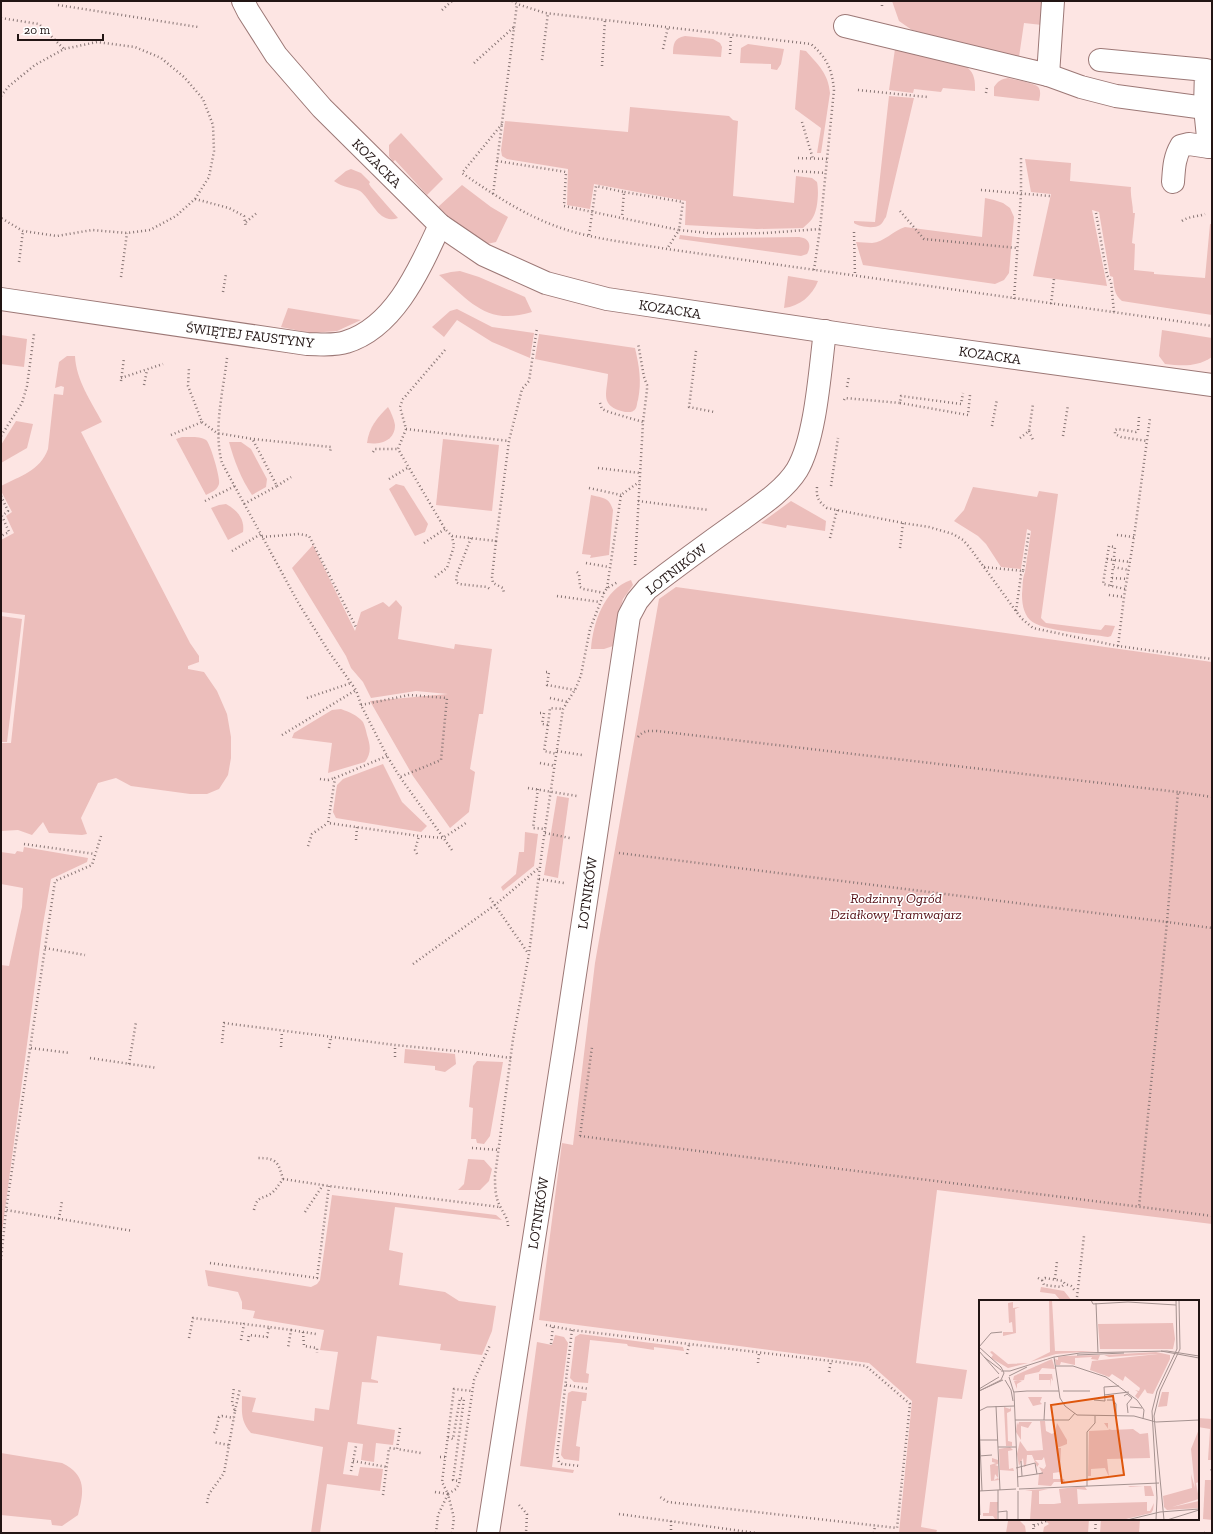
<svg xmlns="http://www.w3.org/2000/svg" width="1213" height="1534" font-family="'Zilla Slab',serif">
<rect width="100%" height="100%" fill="#fde5e3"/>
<g fill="#ecbebb">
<path d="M892 1H1043L1042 25 1024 23 1019 57 1040 60V62L1033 63 912 30 899 21Z"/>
<path d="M685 36 713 39 720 43 722 47 721 57 673 54C673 44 674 38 685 36Z"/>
<path d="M748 44 784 49 781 64 777 70 771 69V64L740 63 741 48Z"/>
<path d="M895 49 967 67C975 74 975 81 975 91L943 88 941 92 914 89 913 93 889 90Z"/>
<path d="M800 50 806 51C819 66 828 73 830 93L821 153H817L821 128 795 109Z"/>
<path d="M1008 78C1015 80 1036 83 1039 88 1041 92 1040 96 1039 101L994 96V87C998 81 1001 79 1008 78Z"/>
<path d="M889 96 914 98 886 217C884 219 883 223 880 225 874 229 860 227 854 223V221L875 222Z"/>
<path d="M630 107 729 116 733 120 738 121 733 196 794 203 796 176 812 178 817 182C819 191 818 211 812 219 810 222 806 225 803 228L757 229 685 225 686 201 594 184 590 209 567 205 568 169 507 159 502 156 501 150 505 121 628 132Z"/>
<path d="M401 133 443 179 427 195 395 160 393 162 389 156V145Z"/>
<path d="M1025 159 1071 163 1070 181 1131 187C1130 196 1133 203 1133 213H1135L1132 243 1135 244 1134 270 1154 272V274L1205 278 1210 224H1212V315L1122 301C1114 295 1114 286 1113 277L1110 276 1099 212 1092 210 1107 286 1033 276 1051 194 1031 192Z"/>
<path d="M351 169 361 173 370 182 369 184 371 187 398 218C379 225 372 200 360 191 353 187 343 188 334 181L346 171Z"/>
<path d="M462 185 491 207 508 217 496 242 487 244C470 234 453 221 438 207Z"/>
<path d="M985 198 994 200 1003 203 1010 208 1014 217 1009 273 1004 280 995 284 863 265 856 242C861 242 867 243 872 243 884 242 893 231 905 227L982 237Z"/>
<path d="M680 235 706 238 799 237C809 238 812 245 807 254L801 256 679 239Z"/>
<path d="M460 271 479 277 525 297 532 312C487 326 471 302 439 275L451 272Z"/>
<path d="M788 276 818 281C812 296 800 306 784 308Z"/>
<path d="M288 308 361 320 337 331 310 333 281 327Z"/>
<path d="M457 309 492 327 534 333 530 358 492 342 457 320 444 337 432 327 450 311Z"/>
<path d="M1162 330 1212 338V357C1197 367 1183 366 1165 364L1159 356Z"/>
<path d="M539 334 635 348C639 366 642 381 638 400 637 402 637 406 636 408 633 413 629 412 625 412 599 406 607 394 608 374L535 359Z"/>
<path d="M1 335 27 339 24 367 1 364Z"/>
<path d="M67 356H75C76 380 91 401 102 422L81 432 190 643 199 656V662L188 666V669L204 672 217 691 227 714 231 737V758L228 775 219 789 207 794H190L131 786 116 778 98 783 81 818 87 834 82 835 49 833 43 822 32 835 18 830 1 831V743H11L25 615 1 612V540L14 533 6 516 12 512 1 491V486C20 476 40 471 48 449L54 394 63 395 64 387 61 386 55 388 59 362Z"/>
<path d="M388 407C391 412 394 419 395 425 395 441 380 445 367 443 369 427 377 418 388 407Z"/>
<path d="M16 421 33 424 27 448 1 463V445Z"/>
<path d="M182 437C189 437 201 436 206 440 210 442 221 480 219 484 217 491 211 492 206 495L176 439Z"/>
<path d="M443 439 499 445 492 511 436 505Z"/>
<path d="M229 442H241L251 449 267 479 266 487 252 495C241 479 234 460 229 442Z"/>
<path d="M396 484 404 486 428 524 425 532 415 536 389 489Z"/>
<path d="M973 487 1037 497 1039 491 1058 494 1041 618 1046 623 1101 630 1105 625 1115 626 1111 636 1108 637C1091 634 1041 631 1030 620 1023 613 1022 602 1022 594 1023 586 1022 579 1025 572L1031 531 1027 529 1021 569 1001 567 986 544 978 536 954 521 964 510Z"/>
<path d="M591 495C603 498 609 497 613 510L609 555 590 558 591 555 582 554Z"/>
<path d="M791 501 826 521 825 531 787 525 786 528 761 523Z"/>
<path d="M226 504C237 510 245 519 243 532L228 540 211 508 219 505Z"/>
<path d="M313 545 355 631 361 612 383 602 389 607 396 600 402 607 398 639 454 649 455 644 492 649 483 714H479L470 769 475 772 469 812 450 828 413 776 370 701 448 694 416 691 371 698 363 682 351 668 346 656 292 568Z"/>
<path d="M631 580 633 585 623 599 617 621 613 646 604 649H591C593 623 604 589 631 580Z"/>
<path d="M676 587 1212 662V1224L937 1190 916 1363 967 1370 962 1399 938 1397 921 1527 937 1530 936 1533H899L912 1401 869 1363 539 1320 562 1143 573 1145 595 963 659 599Z"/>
<path d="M1 616 22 619 7 742H1Z"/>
<path d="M341 709C349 712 357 715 363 722 365 726 366 731 367 735 370 745 372 752 365 762L328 773 332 743 292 738 294 733 332 710Z"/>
<path d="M383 764 402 802 427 826 421 832 336 818 333 812 337 785 343 779Z"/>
<path d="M557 796 569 798 558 878 544 875Z"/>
<path d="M525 832 538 834 534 866 503 891 501 887 516 874 519 852H524Z"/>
<path d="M24 847 88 858 87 862 51 879 43 924 1 1240V965L9 966 22 907 23 888 1 884V852L15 854 17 851 23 852Z"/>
<path d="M405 1049 455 1054 456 1064 445 1072 435 1070V1066L404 1063Z"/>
<path d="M477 1061 503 1062 490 1136 484 1144 477 1143 476 1139H471L473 1108 469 1107 473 1066Z"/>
<path d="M468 1159 484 1160 492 1169 489 1181 480 1190H458L464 1184Z"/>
<path d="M332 1195 496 1215 502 1220 395 1207 389 1250 403 1253 399 1285 445 1292 459 1301 496 1306 492 1331 482 1355 440 1350 441 1344 377 1336 371 1379 378 1381V1383L362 1382 357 1424 395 1430 393 1445 376 1443 374 1462 361 1460 363 1444 348 1442 343 1474 358 1476 360 1467 383 1469 380 1491 327 1484 320 1533H311L323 1447 251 1433C240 1421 242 1411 242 1396L256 1398 252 1412 314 1421 315 1408 329 1410 338 1352 320 1350 324 1330 253 1318 255 1311 242 1309V1302L238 1292 208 1286 205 1270 311 1287 317 1284 320 1280Z"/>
<path d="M1041 1287 1064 1291 1072 1301H1061L1055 1294 1040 1292Z"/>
<path d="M580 1334 683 1347 684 1351 654 1347V1350L628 1346 627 1344 590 1340 586 1373 589 1374 588 1383 574 1382 570 1378 575 1337Z"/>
<path d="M555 1335 564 1337 568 1343 552 1467 574 1470 573 1473 520 1466 537 1342 552 1345Z"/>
<path d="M572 1391 587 1393 586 1401H582L576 1446 580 1447 579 1461 564 1459 561 1455 568 1393Z"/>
<path d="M1198 1418 1212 1419V1460H1208L1210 1429 1198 1427Z"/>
<path d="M1 1453 62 1463C87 1475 84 1492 78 1515L62 1526 52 1525 51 1520 1 1515Z"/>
<path d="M1205 1480H1212V1520L1203 1519Z"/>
<path d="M1044 1519H1089L1088 1533H1043L1044 1527 1049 1524Z"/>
<path d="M1101 1519H1140L1139 1533H1100Z"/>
<path d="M1008 1521H1020L1025 1526 1026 1533H1006Z"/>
</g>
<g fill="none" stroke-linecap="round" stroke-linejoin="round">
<g stroke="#9c7876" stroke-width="24">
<g id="street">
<path d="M243 1 248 11 276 55 322 108 440 225 484 255 546 283 607 299 876 339 1212 385"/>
<path d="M845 26 1048 75 1053 1"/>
<path d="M1100 60 1206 70 1205 108 1209 147H1212"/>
<path d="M1048 75 1081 87 1116 96 1205 108"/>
<path d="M1173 182C1174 169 1174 158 1181 146L1189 144 1209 147"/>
<path d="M1 299 307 344C319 344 335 346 346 342 395 327 420 268 440 225"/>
<path d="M488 1533 564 1047 629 616 637 601 647 589C677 566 707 544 738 522 757 508 784 491 797 470 816 438 820 369 825 331"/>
</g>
</g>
<g stroke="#877574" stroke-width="2.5" stroke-dasharray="1 3" stroke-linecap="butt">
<path d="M58 1V5L198 27"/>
<path d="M512 1 517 4 545 13 811 44C827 58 832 69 834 90L820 229 766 233 717 234 679 230 667 249"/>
<path d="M882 1V8"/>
<path d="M442 10 452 1"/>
<path d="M1 18 39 24 64 49"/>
<path d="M663 49 668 27"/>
<path d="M730 54 731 35"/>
<path d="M542 60 548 13"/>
<path d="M474 63 514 27"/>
<path d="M602 66 605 20"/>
<path d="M858 90 927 97"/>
<path d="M986 93 987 87"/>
<path d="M1 96 9 86 35 65 64 49 97 42 135 47 161 58 184 77 203 99 213 125 214 151 209 177 195 199 176 216 150 230 127 233 92 230 57 236 23 231 1 218"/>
<path d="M802 122 813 159"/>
<path d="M502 124 462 173C494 195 527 217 564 229 597 240 633 243 667 249L1212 326"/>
<path d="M798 158 827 159"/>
<path d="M497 161 566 172 564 206 679 230 683 202 624 192"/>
<path d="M794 171 826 173"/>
<path d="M981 190 1050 196"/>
<path d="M493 194 517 4"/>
<path d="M195 199 229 208 244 216 246 227"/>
<path d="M900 211 924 239 1017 248"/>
<path d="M1096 213 1107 275 1111 282 1114 312"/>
<path d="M1182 221C1189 216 1197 217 1205 214"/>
<path d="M246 222 258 212"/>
<path d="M854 232 855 276"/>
<path d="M589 235 596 186 624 192 622 217"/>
<path d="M19 262 23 231"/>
<path d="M814 270 820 229"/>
<path d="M121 277 127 233"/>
<path d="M223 292 226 274"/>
<path d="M1014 299 1021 194V157"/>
<path d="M1051 304 1054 279"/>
<path d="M445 350 403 399 400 407 406 429 398 449 445 529 452 536 496 541 509 441 522 389 529 381 537 328"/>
<path d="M696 351 689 407 714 412"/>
<path d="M227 358C223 393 213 429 222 463L299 604 329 652 356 690 361 705 387 756 400 777 452 850"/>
<path d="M121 378 163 364"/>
<path d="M121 381 124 358"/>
<path d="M144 385 147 370"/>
<path d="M847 387 849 376"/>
<path d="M844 400 845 398 900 403 901 396 961 404 963 393"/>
<path d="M600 403 602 409 609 412 643 422"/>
<path d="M900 403 968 415 970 395"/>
<path d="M1139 417 1138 431 1136 432 1118 429 1115 430V434L1121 437 1147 441"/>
<path d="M202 422 217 433 253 439 331 447 330 452"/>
<path d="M992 426 997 399"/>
<path d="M406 429 509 441"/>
<path d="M1029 431 1033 440"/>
<path d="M171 435 202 422 188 386 189 368"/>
<path d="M1 436 22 403 27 386 34 334"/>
<path d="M1063 436 1068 405"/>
<path d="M1020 438 1029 431 1033 404"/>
<path d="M373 452 375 449H398"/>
<path d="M598 468 640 473"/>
<path d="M389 479 409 467"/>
<path d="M277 486 291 477"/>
<path d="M831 486 838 438"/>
<path d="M817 487C816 498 819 502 827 508L903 523 929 527 953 534 963 540 970 548 1021 618 1033 628 1118 646 1212 659"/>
<path d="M589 488 621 495"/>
<path d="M1 496 8 511 2 516 9 532 1 536"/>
<path d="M205 501 235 486"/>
<path d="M638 501 709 510"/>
<path d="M244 504 277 486 253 440"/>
<path d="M1117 535 1134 537"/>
<path d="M262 537 299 534 309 536 356 627"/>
<path d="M471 538 457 574 456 582 459 584 487 587 490 589V591"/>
<path d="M830 538 837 510"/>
<path d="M496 541 492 577 493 583 503 588 504 593"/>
<path d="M424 543 445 529"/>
<path d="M900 548 903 523"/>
<path d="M232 551 261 534"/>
<path d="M1107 559 1130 562"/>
<path d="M586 563 609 567"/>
<path d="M635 565 643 422 647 390V385L644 377 638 343"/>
<path d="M984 567 1023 571 1029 532"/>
<path d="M577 572 579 574 580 587 583 589 604 593"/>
<path d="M435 577 447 568 454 546 452 536"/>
<path d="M1112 578 1127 579"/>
<path d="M1111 586 1113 567"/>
<path d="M607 588 621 495 639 482"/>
<path d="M1125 589 1103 584 1109 546 1115 547 1113 567 1129 570"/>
<path d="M1109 595 1124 597"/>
<path d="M557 596 600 602"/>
<path d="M1016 611 1021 575 1023 571"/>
<path d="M1118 646 1124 597 1134 537 1150 418"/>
<path d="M546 672H549L547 685 575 690"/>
<path d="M307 698 351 683"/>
<path d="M550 698 568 702"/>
<path d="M361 705 409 695 447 698 441 760 400 777"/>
<path d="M540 713H544L542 724 548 725 550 708 563 709"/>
<path d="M548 725 544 751 557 754"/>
<path d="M282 735 356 690"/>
<path d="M638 737C644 730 648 731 657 731L1178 792"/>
<path d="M557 751 582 755"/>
<path d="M387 756 335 778 328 823 419 836 443 838 466 823"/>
<path d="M540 763 555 766"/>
<path d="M320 779 328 780 335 778"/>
<path d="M528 788 577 796"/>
<path d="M538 789 533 828 546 829"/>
<path d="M1212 797 1178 792 1167 922 1212 928"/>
<path d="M545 833 570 838"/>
<path d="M101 836 92 865 55 881 6 1210 133 1231"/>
<path d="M356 840 357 827"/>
<path d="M24 844 95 854"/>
<path d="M308 846 312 834 328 823"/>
<path d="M619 853 1167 922 1139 1207"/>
<path d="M417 854 415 850 419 836"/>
<path d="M539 879 564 883"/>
<path d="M490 898 528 953"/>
<path d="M45 948 85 955"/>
<path d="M413 964 495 905 540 867"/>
<path d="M222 1043 224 1023 395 1045 466 1052 511 1058"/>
<path d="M281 1047 282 1031"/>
<path d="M31 1048 70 1053"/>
<path d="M329 1048 331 1037"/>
<path d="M395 1057V1045"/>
<path d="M90 1058 157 1068"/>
<path d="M129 1064 136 1022"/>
<path d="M580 1136 592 1047"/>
<path d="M580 1136 1212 1216"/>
<path d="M472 1148 499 1150"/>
<path d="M283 1179 329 1186 500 1207"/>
<path d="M254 1210C257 1194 264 1200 273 1192 277 1188 280 1183 283 1179 278 1161 276 1158 257 1158"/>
<path d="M305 1212 323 1185"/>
<path d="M59 1219 62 1201"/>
<path d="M508 1226C508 1219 504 1214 501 1208 495 1198 495 1187 495 1176L513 1039 529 954 543 843 563 709 576 688 581 675 590 629 604 593 607 588 618 582"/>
<path d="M1 1260 6 1210"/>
<path d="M210 1263 317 1278 329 1186"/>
<path d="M1038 1278 1042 1280 1045 1278 1063 1281 1065 1284 1071 1286 1076 1292"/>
<path d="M1055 1279 1057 1261"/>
<path d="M1042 1280 1044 1285 1061 1287 1065 1284"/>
<path d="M1077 1297 1084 1236"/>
<path d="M546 1325 572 1330 831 1361 866 1366 910 1404 897 1528 668 1502 660 1497"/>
<path d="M291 1330 316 1334"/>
<path d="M572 1330 557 1455 559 1462 562 1464 580 1466"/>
<path d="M303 1332 304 1346 317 1348V1353"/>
<path d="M189 1338 193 1318 244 1324"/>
<path d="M241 1340 244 1324 269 1327"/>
<path d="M248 1341 249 1335 267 1337 269 1327 291 1330 288 1348"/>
<path d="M551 1344 553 1326"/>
<path d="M687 1354 689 1345"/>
<path d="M758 1363 759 1353"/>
<path d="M829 1372 831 1361"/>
<path d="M566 1385 589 1389"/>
<path d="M235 1411 240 1388"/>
<path d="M400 1428 397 1449 421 1453"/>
<path d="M214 1433 216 1430 219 1417 222 1416 234 1418"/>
<path d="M448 1437 453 1439 460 1398 464 1399 453 1480 459 1481"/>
<path d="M229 1445 235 1411 232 1403 234 1387"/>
<path d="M440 1457H445"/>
<path d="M353 1461 387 1467"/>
<path d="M1211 1469 1212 1470"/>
<path d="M351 1471 356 1446"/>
<path d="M435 1492 448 1494"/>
<path d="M383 1495 389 1448 397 1449"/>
<path d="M207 1503 209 1494 224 1473 229 1445 213 1442"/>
<path d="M519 1505 527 1514 526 1533"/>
<path d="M619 1514 756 1533"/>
<path d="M1028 1519H1034"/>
<path d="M671 1521V1533"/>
<path d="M1034 1526 1046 1521"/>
<path d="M436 1533 438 1515 448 1494 442 1482 454 1389 472 1391"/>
<path d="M452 1533 454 1518 448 1494 456 1489 459 1484 474 1380 490 1345"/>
<path d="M874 1533 875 1525"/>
<path d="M1033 1533 1034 1519"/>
<path d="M1095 1533 1096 1519"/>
<path d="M1204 1533H1206"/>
</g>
<use href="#street" stroke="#fff" stroke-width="22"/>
</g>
<g text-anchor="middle" stroke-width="3" stroke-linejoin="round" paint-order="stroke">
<g font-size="14" fill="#221514" stroke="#fff">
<text transform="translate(377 163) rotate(45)" y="5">KOZACKA</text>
<text transform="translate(670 309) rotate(9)" y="5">KOZACKA</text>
<text transform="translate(250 335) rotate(7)" y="5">ŚWIĘTEJ FAUSTYNY</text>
<text transform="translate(990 355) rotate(8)" y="5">KOZACKA</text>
<text transform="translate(676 569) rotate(-38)" y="5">LOTNIKÓW</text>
<text transform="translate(587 893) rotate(-82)" y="5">LOTNIKÓW</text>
<text transform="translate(538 1213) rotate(-81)" y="5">LOTNIKÓW</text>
</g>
<g font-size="14" font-style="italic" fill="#530c12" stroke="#fff">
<text x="896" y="903">Rodzinny Ogród<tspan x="896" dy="16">Działkowy Tramwajarz</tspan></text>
</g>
</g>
<g transform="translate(979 1300)">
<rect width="220" height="220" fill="#fde5e3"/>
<path d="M70 0H73L76 51H117L77 54 51 62 71 52ZM34 2V8L41 7 36 9 37 33 24 36V32H34L33 22 30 23 29 3ZM194 23 196 39 194 49H121L119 24ZM13 51 29 64 49 63 29 68 12 58 14 55 11 52ZM177 52 191 55V59L174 94 168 93 166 89 159 99 156 96 159 92 156 90 160 91 161 88 146 76 144 81 133 74 130 77 111 70 113 61 179 54 130 57 125 55ZM121 55 119 60 112 59 113 57 96 58V65L82 62 81 65H77L76 59 79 60V57L86 56ZM73 59 76 69 63 68 60 72 46 75 45 80 39 81H43L38 84V89L35 81H39L34 80 35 76ZM60 74H73L74 81 72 78 71 87V80H60ZM183 92H190L188 106 179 107ZM49 97H63L61 102 63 104 54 106ZM25 107 31 109 32 107V111L28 113 29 141 33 142V146H27ZM61 121H66L67 131 73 134 76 132 78 123 88 140V144L78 148H82L81 172 74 173V179H85L86 182H75L72 186 59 185 60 174 63 172 60 167 65 169 67 166 65 157 63 160H56L60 164 58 167 53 155H48L47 166 45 167 44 158 40 166 38 154 41 141 48 151 64 150ZM38 122 39 125 40 122H53L49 128 42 126V140L37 132ZM125 123H129V129L133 130 154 129 161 134 169 133 171 158 128 159 130 177 126 168 112 169V176H109L110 131 130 130ZM220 129V182L217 183 220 199 193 207 220 201V208L188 210 185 207 184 196 213 188 212 174 216 188 212 149ZM31 147 34 150 29 151 30 169 34 168 35 171 21 170 20 149ZM13 158 19 160V164L16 165 19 166V178L16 174 15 180 19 178 20 180 12 181 11 165 17 163 13 162ZM151 186H172L175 196H166L165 186 149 187ZM97 187H106L108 190 98 189 99 204 168 202V211H171L175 203 174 210 172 213 143 220H51L53 191 46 190 69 189 60 191V204H75L82 203 80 189ZM11 202H19L18 220H5L16 219 14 216H4V213H10Z" fill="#ecbebb"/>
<path fill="none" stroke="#a59290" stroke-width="1" d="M112 0 114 4 149 2 197 5M117 3 119 53M0 47 12 33 23 32M0 47 22 67 25 73 22 80 0 91M0 51 20 74M182 51 220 58M98 55 145 53M5 57 22 70M75 57 81 98 86 106 98 115 155 116 177 122 220 120M76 66H94L127 77 158 100 165 110 164 119M22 71H31L75 57 101 53 188 51 220 56M30 76 48 67M30 77 35 93 39 187M26 80 32 90 34 101M0 89 20 77M0 91 24 80M48 91H80M84 91H111M35 92 48 91M125 95 150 92M145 96 148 94 153 98 148 104 149 113M115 100 126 101 125 87 140 86M128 100H134L137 104V116M17 106 21 190M151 107 163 108M0 111 8 107 35 106M36 120H90L96 113M65 120 66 102M0 122 3 191M1 140H19M19 147H37M0 156 13 155M42 161 43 176M37 168 56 163 58 174 64 173M38 177 58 174M108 186V132L116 123V116M40 189 180 183M19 190V220M0 191 37 189M0 191 1 215M39 191V220M19 212 28 211V220M148 220 181 212 220 209M177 220 178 198 173 111 178 91 198 49 197 0M185 220 175 116 181 91 201 49 200 0M188 220 220 210"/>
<path fill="#de560c" fill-opacity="0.15" stroke="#de560c" stroke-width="2" d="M134 96 145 175 83 183 72 105Z"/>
<rect width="220" height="220" fill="none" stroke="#221514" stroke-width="2"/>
</g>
<rect width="1213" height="1534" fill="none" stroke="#221514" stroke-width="4"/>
<path d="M18 34v6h85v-6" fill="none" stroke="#221514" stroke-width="2"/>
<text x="24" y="34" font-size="12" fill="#221514" stroke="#ffffff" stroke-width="3" paint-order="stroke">20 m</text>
</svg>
